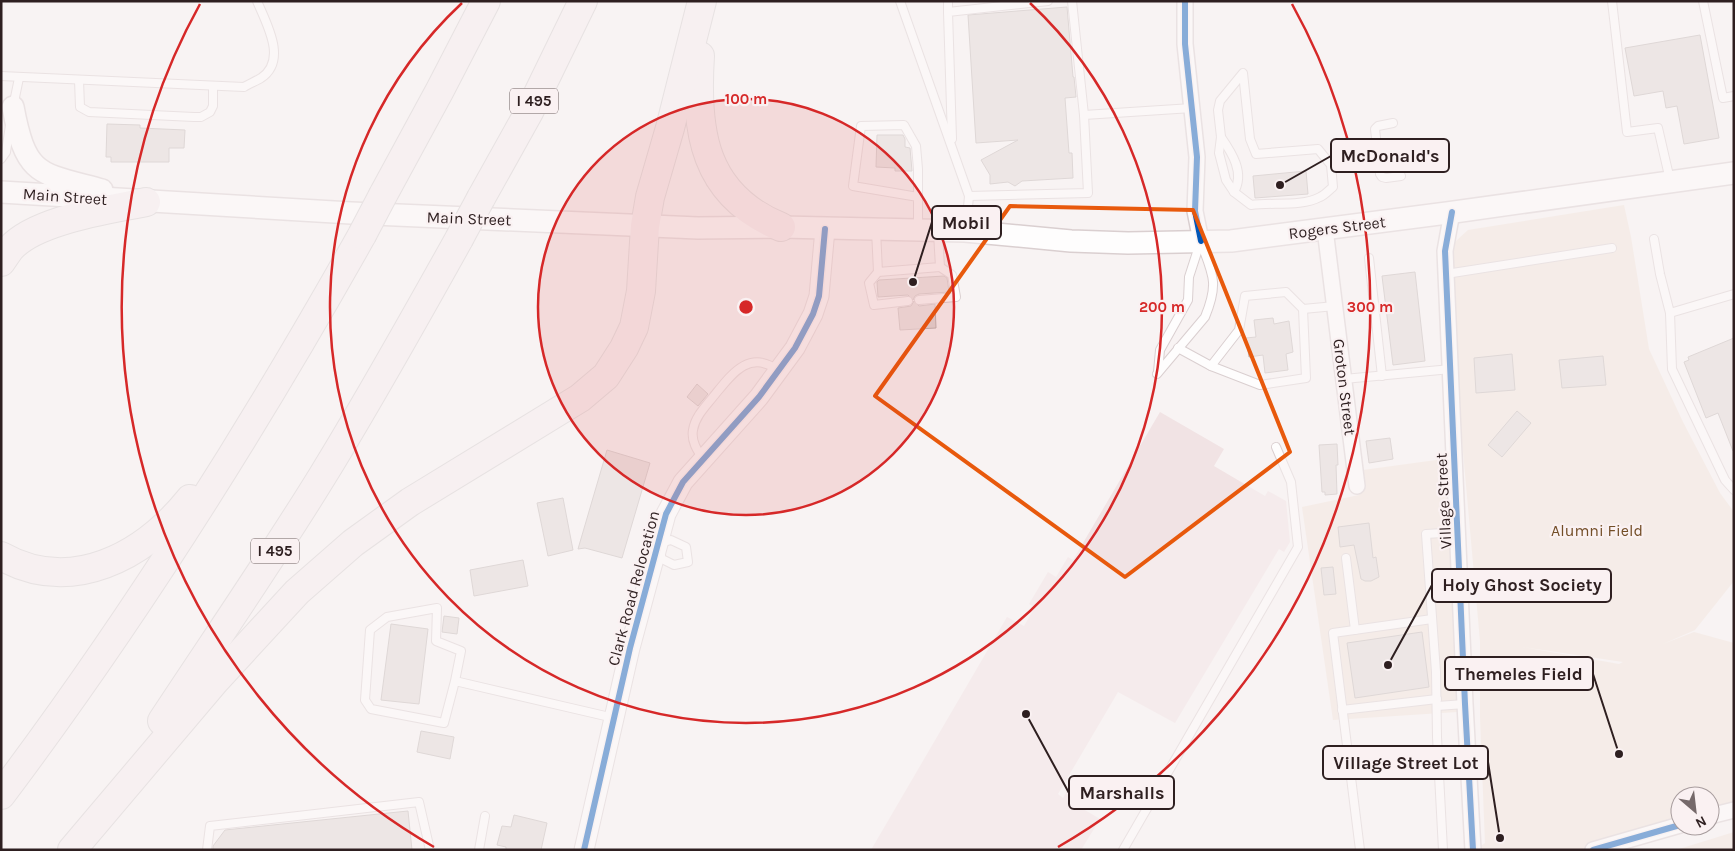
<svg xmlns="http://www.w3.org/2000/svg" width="1735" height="851" font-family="Karla,sans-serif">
<rect width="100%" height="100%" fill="#f8f3f3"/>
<path fill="#f1e3e4" d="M1160 412 1224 449 1214 466 1265 496 1268 491 1286 501 1290 542 1284 552 1279 549 1175 723 1118 692 1058 794 1063 798 1068 789 1078 794 1073 803 1100 819 1081 850H871L1007 617 1024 626 1035 607 1029 604 1048 572 1056 577 1068 557 1073 560Z"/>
<g fill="#f1e5db" fill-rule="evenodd">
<path d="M1624 205 1631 237 1649 349 1683 422 1720 493 1734 512V581L1695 630 1663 644 1694 632 1734 643V806L1710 813V796H1680V821L1579 850H1475L1485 843 1480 717V641L1445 251 1468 230ZM1522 647 1623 662 1619 664Z"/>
<path d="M1451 458 1457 712 1333 720 1302 507 1359 495 1363 470Z"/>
<path d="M1734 832V850H1676Z"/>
</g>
<g fill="#e1d8d5" stroke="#c0b7b5">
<path d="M1067 7 1073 77H1074L1076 97 1065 98 1069 153H1072L1073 178 1022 181 1015 186 1008 182 990 184V175L981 160 1018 140 976 143 968 15Z"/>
<path d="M1700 35 1719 138 1684 144 1677 106 1666 108 1663 91 1634 96 1625 48Z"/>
<path d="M107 124 140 125V128L185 130 184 148H169V162H111V157H106Z"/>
<path d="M877 135H903L905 139V147L910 148 912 171H895V168L876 167Z"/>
<path d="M1306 171 1308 194 1255 198 1253 176Z"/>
<path d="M1415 272 1425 361 1393 365 1382 276Z"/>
<path d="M944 276 947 278 949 292 919 294 915 296 913 300 908 295 878 297 877 282 879 280Z"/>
<path d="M914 301 919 306 935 304 936 328 900 330 898 308 911 306Z"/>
<path d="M1273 318 1274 324 1289 321 1293 352 1286 354 1288 370 1265 373 1263 355 1249 357 1246 338 1256 337 1254 320Z"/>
<path d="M1734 338V451H1733L1718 413 1706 418 1684 362 1689 360 1688 357Z"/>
<path d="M1512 354 1515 390 1476 393 1474 358Z"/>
<path d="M1603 356 1606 385 1562 388 1559 360Z"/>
<path d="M697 384 708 394 698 406 687 397Z"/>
<path d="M1517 411 1531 423 1502 457 1488 445Z"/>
<path d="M1390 438 1393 459 1369 463 1366 441Z"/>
<path d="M1337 444 1338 465H1336L1337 494 1325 495V492H1322L1319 445Z"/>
<path d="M607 450 650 463 622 558 585 548 578 549Z"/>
<path d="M563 498 573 550 548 556 537 503Z"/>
<path d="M1369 523 1373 558 1376 557 1379 577 1371 581H1365L1361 579 1354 545 1340 547 1338 527Z"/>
<path d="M523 560 528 586 474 596 470 570Z"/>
<path d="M1333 567 1336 594 1324 595 1321 568Z"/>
<path d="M444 616 459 618 457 634 442 632Z"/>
<path d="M391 624 428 629 419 704 381 700Z"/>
<path d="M1422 632 1429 687 1355 698 1347 643Z"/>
<path d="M421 731 454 737 450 759 417 752Z"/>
<path d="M408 811 412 850H213V846L225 830Z"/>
<path d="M514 815 547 823 541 850H506V847L497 845 502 826 511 827Z"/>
</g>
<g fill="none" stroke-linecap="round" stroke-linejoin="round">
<g stroke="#dacfd0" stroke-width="10">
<g id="service">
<path d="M900 1 969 196 966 229"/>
<path d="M948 1V12"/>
<path d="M1612 1 1627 132 1658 128 1670 180"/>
<path d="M1703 1 1723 98 1734 96"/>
<path d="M1243 73 1250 139 1256 154 1318 149 1331 165 1333 187C1329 190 1325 195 1320 197 1302 207 1272 202 1251 205L1234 192 1226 180 1219 153 1221 137 1218 110 1220 101Z"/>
<path d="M1 76 244 87C249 84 256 81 261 78 288 60 266 23 257 1"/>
<path d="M79 80 80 107 89 112 194 117H201L210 112 213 106V86"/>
<path d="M13 107 19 78"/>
<path d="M1084 115 1192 108"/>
<path d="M1393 123 1378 126 1375 129 1380 174 1382 177 1386 178 1401 176"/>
<path d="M1221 137C1232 153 1245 173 1234 192"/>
<path d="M952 139 948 12 1048 1"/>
<path d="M1 159 6 152 10 125"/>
<path d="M969 196 1088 193 1084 115 1072 1"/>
<path d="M918 197 853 186 861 126 904 125 916 146 918 169V229"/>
<path d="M876 230 878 272 940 267 938 233"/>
<path d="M1654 239 1660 274 1670 313 1734 294"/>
<path d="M1369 258 1382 376"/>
<path d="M878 272 869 283 874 305 908 301"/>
<path d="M1446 274 1612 248"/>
<path d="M919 300 956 297 952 275 940 267"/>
<path d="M1670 313 1672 369 1725 480 1734 490"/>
<path d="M1178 348 1211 366 1239 330 1245 296 1286 292 1303 309 1335 306"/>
<path d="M1211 366 1260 385 1306 378 1303 309"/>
<path d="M1158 372 1160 350 1188 300 1189 277 1200 243"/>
<path d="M1157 374 1205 317C1219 283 1213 275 1201 243"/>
<path d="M1344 379 1451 369"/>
<path d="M703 459C697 450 691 441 693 430 695 417 705 407 713 397 731 375 749 348 779 371"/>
<path d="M671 540 686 547 688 562 674 565 662 559 657 544Z"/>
<path d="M1346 558 1355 630"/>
<path d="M455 681 461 651 436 641 437 608 387 617 370 630 365 700 371 709 444 723 455 681 614 718"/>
<path d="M1437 706 1465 704"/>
<path d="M1342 710 1437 699"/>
<path d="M207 850 210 826 419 802 430 850"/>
<path d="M479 850 485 816"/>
<path d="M1123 850 1298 547 1291 482 1276 447"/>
<path d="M1360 850 1333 633 1432 619"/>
<path d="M1443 850 1437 737 1436 672 1426 534 1458 532"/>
</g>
</g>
<g stroke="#dacfd0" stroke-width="18">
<g id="minor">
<path d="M1185 1V44L1197 157 1195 211 1201 241"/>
<path d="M1452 212 1445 251 1465 704 1473 850"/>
<path d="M1325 229 1357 486"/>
<path d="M1710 816 1734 810"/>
<path d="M1593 850 1680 825"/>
</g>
</g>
<g stroke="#dacfd0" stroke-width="21">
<path id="tertiary" d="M584 850 630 648 666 514 683 482 759 397 795 348 813 314 819 296 825 229"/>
</g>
<g stroke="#dacfd0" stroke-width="24">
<g id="secondary">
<path d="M13 107C26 177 39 173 102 190"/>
<path d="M1 192 351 213 698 228 781 227 965 231 1071 241 1128 243 1231 241 1447 213 1734 173"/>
</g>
</g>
<g stroke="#d3cece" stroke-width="30">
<g id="motorway">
<path d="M700 56C695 131 703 195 781 227"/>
<path d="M383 195 440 90 486 1"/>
<path d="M481 198 529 112 583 1"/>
<path d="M1 262C4 258 7 253 10 249 35 220 108 210 146 202"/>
<path d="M1 556C72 596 144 556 190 499"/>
<path d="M162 721C216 639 272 558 323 475 371 397 415 318 459 239"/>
<path d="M1 795C135 617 253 429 362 235"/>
<path d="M72 850 215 681 297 592 353 543 410 502 580 398 606 376 624 348 634 327 641 291 645 226 650 197 670 128 702 1"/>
</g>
</g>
<use href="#service" stroke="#fefdfd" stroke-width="8"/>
<use href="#minor" stroke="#fefdfd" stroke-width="15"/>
<use href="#tertiary" stroke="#fefdfd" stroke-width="19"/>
<use href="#secondary" stroke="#fefdfd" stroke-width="21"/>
<use href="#motorway" stroke="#f5edf0" stroke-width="28"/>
<g stroke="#d3cece" stroke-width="30" stroke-linecap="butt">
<g id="motorway-bridge">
<path d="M362 235 383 195"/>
<path d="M459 239 481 198"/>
</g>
</g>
<use href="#motorway-bridge" stroke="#f5edf0" stroke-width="28"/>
<g stroke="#faf1f2" stroke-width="9">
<g id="cycleway">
<path d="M1185 1V44L1197 157 1195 211 1201 241"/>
<path d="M1452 212 1445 251 1465 704 1473 850"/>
<path d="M584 850 630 648 666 514 683 482 759 397 795 348 813 314 819 296 825 229"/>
<path d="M1593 850 1680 825"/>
</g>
</g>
<use href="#cycleway" stroke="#0057b8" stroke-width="6"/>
</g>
<path d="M0 0H1735V851H0ZM1010 206 1193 210 1290 452 1125 577 875 396Z" fill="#f8f3f3" fill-opacity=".55" fill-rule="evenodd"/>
<path fill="none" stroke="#e8590c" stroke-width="4" stroke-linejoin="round" d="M1010 206 1193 210 1290 452 1125 577 875 396Z"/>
<circle cx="746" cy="307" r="208" fill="#d62828" fill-opacity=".12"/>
<g fill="none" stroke="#d62828" stroke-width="2.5">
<circle cx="746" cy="307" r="208"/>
<path d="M1030 3A416 416 0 1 1 462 3"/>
<path d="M434 847A624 624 0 0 1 200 4M1292 4A624 624 0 0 1 1058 847"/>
</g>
<g text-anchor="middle" stroke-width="4.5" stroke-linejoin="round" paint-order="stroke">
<g fill="#faf1f2" stroke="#6b5e5f" stroke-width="1">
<rect x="510" y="88.5" width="48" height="25" rx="4"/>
<rect x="251" y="538.5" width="48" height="25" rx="4"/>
</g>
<g font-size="15" font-weight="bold" fill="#2e1f20">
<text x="534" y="106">I 495</text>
<text x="275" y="556">I 495</text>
</g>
<g font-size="16" fill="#2e1f20" stroke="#faf1f2">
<text transform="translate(65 196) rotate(4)" y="6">Main Street</text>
<text transform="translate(469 218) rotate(2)" y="6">Main Street</text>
<text transform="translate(1337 227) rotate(-7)" y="6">Rogers Street</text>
<text transform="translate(1345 387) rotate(83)" y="6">Groton Street</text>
<text transform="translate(1443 501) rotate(-93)" y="6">Village Street</text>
<text transform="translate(633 588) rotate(-75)" y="6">Clark Road Relocation</text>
</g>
<g font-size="16" fill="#734e27" stroke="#faf1f2">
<text x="1597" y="536">Alumni Field</text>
</g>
</g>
<circle cx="746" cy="307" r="8" fill="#d62828" stroke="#faf1f2" stroke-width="2.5"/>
<g font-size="15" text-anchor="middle" font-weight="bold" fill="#d62828" stroke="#faf1f2" stroke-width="4.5" stroke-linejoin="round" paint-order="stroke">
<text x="746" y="104">100 m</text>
<text x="1162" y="312">200 m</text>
<text x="1370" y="312">300 m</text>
</g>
<path fill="none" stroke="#2e1f20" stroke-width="2" d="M1280 185L1331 156M913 282L932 222M1388 665L1432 585M1619 754L1593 674M1500 838L1488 762M1026 714L1069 793"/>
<g fill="#2e1f20" stroke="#faf1f2" stroke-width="2">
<circle cx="1280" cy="185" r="5"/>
<circle cx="913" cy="282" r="5"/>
<circle cx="1388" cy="665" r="5"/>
<circle cx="1619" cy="754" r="5"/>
<circle cx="1500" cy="838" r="5"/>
<circle cx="1026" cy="714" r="5"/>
</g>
<g fill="#faf1f2" stroke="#2e1f20" stroke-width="2">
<rect x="1331" y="139" width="118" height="33" rx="5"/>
<rect x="932" y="206" width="69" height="33" rx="5"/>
<rect x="1432" y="569" width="179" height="33" rx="5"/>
<rect x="1445" y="657" width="148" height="33" rx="5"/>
<rect x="1323" y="746" width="165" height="33" rx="5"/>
<rect x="1069" y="776" width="105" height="33" rx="5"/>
</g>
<g font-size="18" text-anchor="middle" font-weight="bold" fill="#2e1f20">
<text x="1390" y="162">McDonald's</text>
<text x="966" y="229">Mobil</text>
<text x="1522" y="591">Holy Ghost Society</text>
<text x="1519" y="680">Themeles Field</text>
<text x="1406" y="769">Village Street Lot</text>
<text x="1122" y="799">Marshalls</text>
</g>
<rect width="1735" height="851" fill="none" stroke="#2e1f20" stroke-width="5"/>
<g transform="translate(1695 811) rotate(152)"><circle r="24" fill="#faf1f2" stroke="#a89d9e"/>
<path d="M0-4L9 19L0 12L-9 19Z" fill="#75696a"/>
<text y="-8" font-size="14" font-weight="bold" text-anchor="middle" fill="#2e1f20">N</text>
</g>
</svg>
